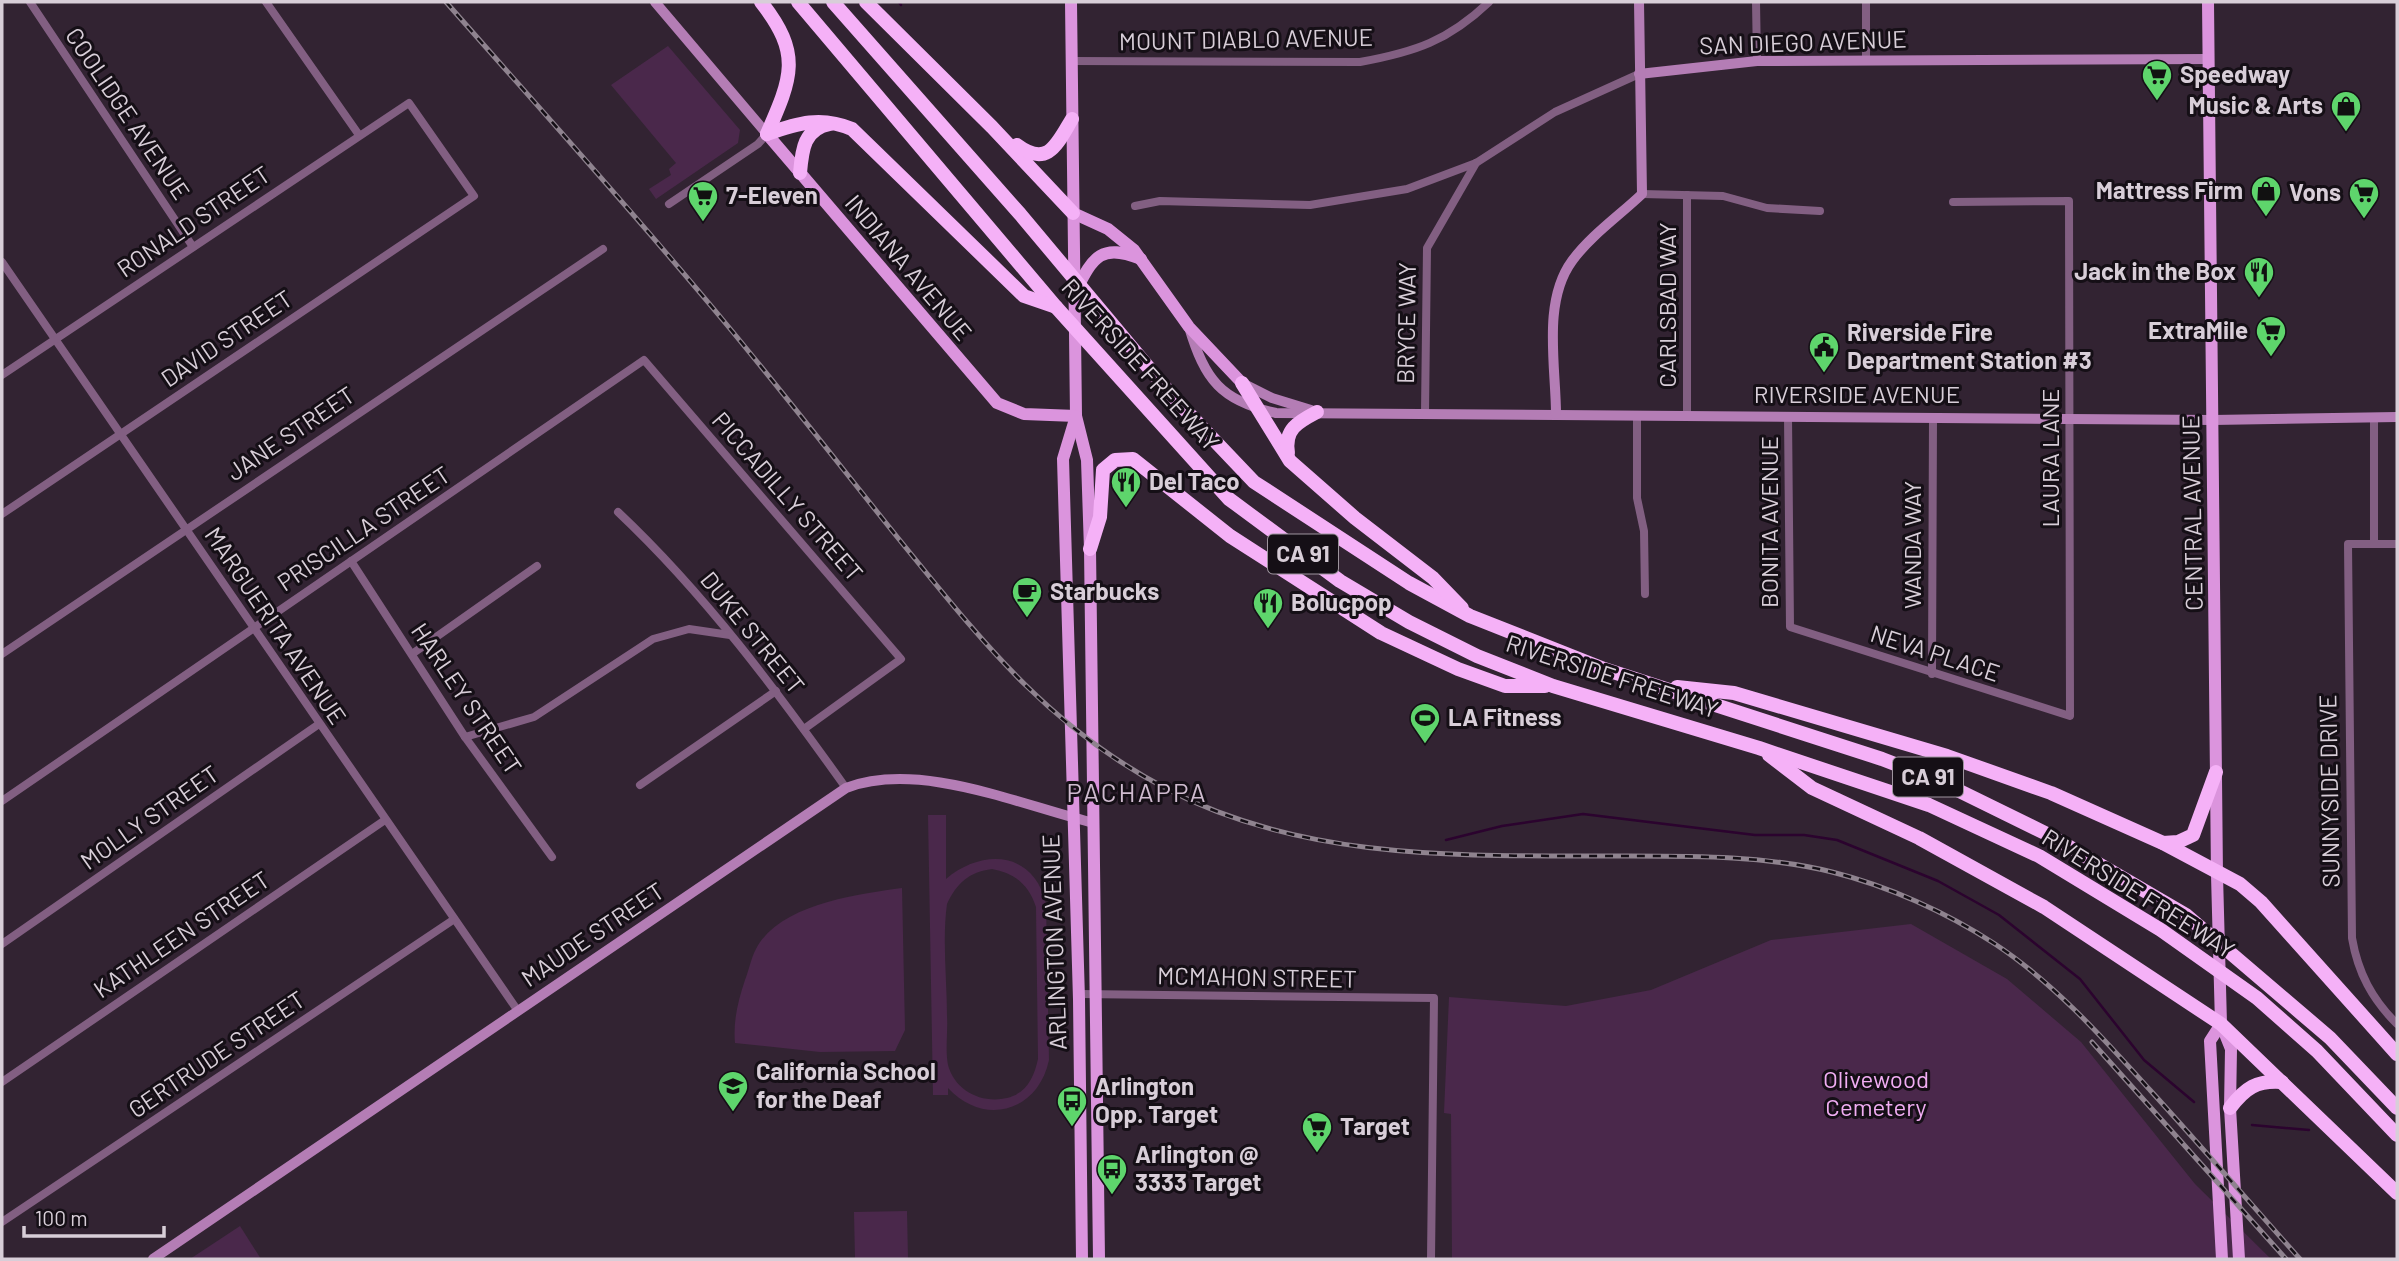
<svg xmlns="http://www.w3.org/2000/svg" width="2399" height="1261" font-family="Barlow,sans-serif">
<rect width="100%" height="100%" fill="#322332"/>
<g fill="#4a284b" fill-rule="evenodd">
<path d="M668 46 740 130 738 143 656 199 649 189 671 175 669 169 676 163 611 85Z"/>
<path d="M928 815H946V879C983 848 1034 851 1046 904L1049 1060C1038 1112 984 1127 948 1088V1095H933ZM992 869C1015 873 1029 885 1036 907L1038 1059C1034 1077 1027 1093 1007 1098 982 1104 955 1091 948 1065 945 1050 948 1031 947 1016 947 980 942 940 947 904 957 883 969 872 992 869Z"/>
<path d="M902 888 905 1030 895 1051 820 1052 735 1043C733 1021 738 1001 745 980 749 970 751 958 756 949 779 904 859 894 902 888Z"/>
<path d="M1911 924 2007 979 2081 1042 2195 1184 2271 1259H1452L1451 1114 1444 1113 1449 997 1566 1006 1651 990 1771 940Z"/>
<path d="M907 1211 908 1259H855L854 1212Z"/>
<path d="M240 1226 261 1259H190Z"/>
</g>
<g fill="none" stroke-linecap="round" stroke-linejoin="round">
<g stroke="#2b032e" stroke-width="2.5">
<path d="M899 2 901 5"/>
<path d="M1446 840 1502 826 1583 814 1755 835H1804L1837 840 1938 881 1999 915 2080 979 2144 1060 2194 1102"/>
<path d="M2252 1125 2309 1130"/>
</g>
<g stroke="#825f82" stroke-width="8">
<path d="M30 2 193 247"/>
<path d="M266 2 359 135"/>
<path d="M1756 2 1757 61"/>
<path d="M1866 60V2"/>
<path d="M1071 61 1360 62C1415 52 1448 41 1489 2"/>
<path d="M1642 194 1723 196 1767 208 1820 211"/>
<path d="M1687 195V415"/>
<path d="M669 204 758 144 767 134"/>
<path d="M1135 206 1160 201 1310 205 1407 189 1476 163 1555 112 1639 74"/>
<path d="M2 262 518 1011"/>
<path d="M2 375 409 103 474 196 2 514"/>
<path d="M1425 413 1427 248 1476 163"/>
<path d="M1637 416V498L1644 531 1645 594"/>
<path d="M1788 416 1790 627 2070 716 2069 201 1953 202"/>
<path d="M2374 417V544"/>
<path d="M618 512C705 594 777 691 846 788"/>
<path d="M2397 544H2348L2352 938C2358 973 2372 999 2397 1024"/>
<path d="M351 561 465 737 552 857"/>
<path d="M2 654 603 249"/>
<path d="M412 654 537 566"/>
<path d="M1932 674 1933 417"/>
<path d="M465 737 534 717 653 639 689 629 730 635"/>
<path d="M640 785 776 691"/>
<path d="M2 801 644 360 901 659 804 729"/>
<path d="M2 944 319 724"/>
<path d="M1079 994 1434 998 1431 1259"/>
<path d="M2 1082 385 820"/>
<path d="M2 1222 453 920"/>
</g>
<g stroke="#b47db5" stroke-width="10">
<path d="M655 2 767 134"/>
<path d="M1639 74 1757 61 2209 59"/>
<path d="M1189 327C1205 380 1221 401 1276 413L2213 420 2397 417"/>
<path d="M1242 383 1272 398 1311 410"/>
<path d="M1556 414C1556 367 1542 302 1572 261 1590 236 1620 215 1642 194L1639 2"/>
<path d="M153 1259 846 788C919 760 1020 805 1094 823"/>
</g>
<g stroke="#db94dd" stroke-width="12">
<path d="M1071 2 1076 416 1087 460 1090 549 1099 1259"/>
<path d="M2208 2 2217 875 2221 1024 2231 1049 2230 1108 2239 1259"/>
<path d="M767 134 997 403 1024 414 1076 416"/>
<path d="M1073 213 1108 229 1134 250 1189 327 1242 383"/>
<path d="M1076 291C1093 256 1102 243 1141 259"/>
<path d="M1076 416 1063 459 1079 999 1082 1259"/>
<path d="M2221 1024 2210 1041 2222 1259"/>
</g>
<g stroke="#f5b1f7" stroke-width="14">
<path d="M761 2C802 54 792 77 767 134"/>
<path d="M798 2 1056 307 1229 499 1340 581 1409 622 1477 656 1553 686 1759 748 1929 805 2039 856 2161 930 2257 998 2317 1051 2397 1135"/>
<path d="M833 2 1020 214 1174 398 1254 482 1409 583 1470 616 1604 669 1882 759 1939 781 2049 835 2186 915 2330 1038 2397 1108"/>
<path d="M866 2 992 127 1073 213"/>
<path d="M767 134C798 123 821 116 852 129L1024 296 1056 307"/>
<path d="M1017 145C1048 168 1057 144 1072 119"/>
<path d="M800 173C802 149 804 129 830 124"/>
<path d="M1242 383 1290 461 1355 518 1433 578 1462 608"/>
<path d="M1288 453C1284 429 1298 422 1317 412"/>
<path d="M1090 549 1100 517 1103 470 1115 460 1133 459 1230 536 1381 633 1458 669 1505 686H1545"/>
<path d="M1677 687 1734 693 1947 756 2051 793 2163 843 2240 884 2261 902 2397 1054"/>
<path d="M1769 755 1812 788 1919 838 2044 907 2221 1024 2397 1193"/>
<path d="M2163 843 2178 842 2193 835 2216 772"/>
<path d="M2230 1108C2245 1088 2257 1080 2282 1082"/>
</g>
<g stroke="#8f838f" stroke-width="5">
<g id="rail">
<path d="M446 2C540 109 636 215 727 325 785 395 841 467 898 538 981 640 1046 725 1165 788 1309 864 1473 855 1631 856 1697 856 1768 856 1832 872 1888 886 1946 912 1995 944 2054 983 2103 1038 2150 1090 2201 1146 2250 1203 2300 1259"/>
<path d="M2092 1042 2286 1259"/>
</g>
</g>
<use href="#rail" stroke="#150f16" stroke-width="2.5" stroke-dasharray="8" stroke-linecap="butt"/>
</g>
<defs>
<g id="supermarket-pin" transform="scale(1.575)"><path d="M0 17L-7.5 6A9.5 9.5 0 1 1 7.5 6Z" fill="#5ed56c" stroke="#150f16"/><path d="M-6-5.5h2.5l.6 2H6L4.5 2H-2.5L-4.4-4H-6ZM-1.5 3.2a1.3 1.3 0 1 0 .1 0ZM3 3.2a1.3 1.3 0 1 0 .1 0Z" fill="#111"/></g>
<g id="shop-pin" transform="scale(1.575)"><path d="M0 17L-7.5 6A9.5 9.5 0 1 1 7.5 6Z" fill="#5ed56c" stroke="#150f16"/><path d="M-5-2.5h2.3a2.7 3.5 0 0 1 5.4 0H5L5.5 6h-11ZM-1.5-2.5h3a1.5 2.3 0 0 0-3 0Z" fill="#111"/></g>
<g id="restaurant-pin" transform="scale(1.575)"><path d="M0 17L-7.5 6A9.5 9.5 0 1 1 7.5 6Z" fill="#5ed56c" stroke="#150f16"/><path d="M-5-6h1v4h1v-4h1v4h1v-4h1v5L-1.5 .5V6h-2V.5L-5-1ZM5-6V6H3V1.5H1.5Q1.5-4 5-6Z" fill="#111"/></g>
<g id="civic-pin" transform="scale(1.575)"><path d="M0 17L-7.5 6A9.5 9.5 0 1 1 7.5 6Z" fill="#5ed56c" stroke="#150f16"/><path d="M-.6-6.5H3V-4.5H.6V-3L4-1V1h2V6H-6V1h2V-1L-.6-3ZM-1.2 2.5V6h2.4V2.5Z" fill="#111"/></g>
<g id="cafe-pin" transform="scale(1.575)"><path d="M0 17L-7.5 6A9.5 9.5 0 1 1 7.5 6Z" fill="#5ed56c" stroke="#150f16"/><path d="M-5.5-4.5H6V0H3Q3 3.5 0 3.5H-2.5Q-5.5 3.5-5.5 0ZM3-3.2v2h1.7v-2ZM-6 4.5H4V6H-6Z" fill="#111"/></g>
<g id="stadium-pin" transform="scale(1.575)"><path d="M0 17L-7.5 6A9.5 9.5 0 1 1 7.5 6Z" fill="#5ed56c" stroke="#150f16"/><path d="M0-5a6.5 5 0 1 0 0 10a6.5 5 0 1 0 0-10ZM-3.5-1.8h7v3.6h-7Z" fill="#111"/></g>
<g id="school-pin" transform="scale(1.575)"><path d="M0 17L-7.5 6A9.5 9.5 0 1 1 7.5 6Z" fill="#5ed56c" stroke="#150f16"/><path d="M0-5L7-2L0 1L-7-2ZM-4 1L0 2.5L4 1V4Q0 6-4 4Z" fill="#111"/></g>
<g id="bus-pin" transform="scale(1.575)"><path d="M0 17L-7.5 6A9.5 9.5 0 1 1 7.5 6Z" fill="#5ed56c" stroke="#150f16"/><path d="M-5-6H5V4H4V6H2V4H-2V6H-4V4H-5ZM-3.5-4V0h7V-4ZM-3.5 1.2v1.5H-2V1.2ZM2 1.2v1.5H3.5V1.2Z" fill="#111"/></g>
</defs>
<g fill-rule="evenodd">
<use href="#supermarket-pin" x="2157" y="75"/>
<use href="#shop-pin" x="2346" y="106"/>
<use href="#shop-pin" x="2266" y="191"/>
<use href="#supermarket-pin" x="2364" y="193"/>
<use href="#supermarket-pin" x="703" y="196"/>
<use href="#restaurant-pin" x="2259" y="272"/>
<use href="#supermarket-pin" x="2271" y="331"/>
<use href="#civic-pin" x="1824" y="347"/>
<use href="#restaurant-pin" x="1126" y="482"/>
<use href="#cafe-pin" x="1027" y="592"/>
<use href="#restaurant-pin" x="1268" y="603"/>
<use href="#stadium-pin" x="1425" y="718"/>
<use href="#school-pin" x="733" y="1086"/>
<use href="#bus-pin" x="1072" y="1101"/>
<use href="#supermarket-pin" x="1317" y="1127"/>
<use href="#bus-pin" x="1112" y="1169"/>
</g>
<g text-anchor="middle" stroke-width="6" stroke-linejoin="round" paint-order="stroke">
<g fill="#150f16" stroke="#9e959e" stroke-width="2">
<rect x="1268" y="534.5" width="70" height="39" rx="5"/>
<rect x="1893" y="757.5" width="70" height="39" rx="5"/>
</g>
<g font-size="23" font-weight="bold" fill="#d8ced8">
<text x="1303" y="562">CA 91</text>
<text x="1928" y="785">CA 91</text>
</g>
<g font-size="24" fill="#d8ced8" stroke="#150f16">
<text transform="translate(1246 40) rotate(-1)" y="8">MOUNT DIABLO AVENUE</text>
<text transform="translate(1803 43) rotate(-2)" y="8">SAN DIEGO AVENUE</text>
<text transform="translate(127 114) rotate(56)" y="8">COOLIDGE AVENUE</text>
<text transform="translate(194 222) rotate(-34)" y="8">RONALD STREET</text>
<text transform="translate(908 268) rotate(50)" y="8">INDIANA AVENUE</text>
<text transform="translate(1668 305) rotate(-90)" y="8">CARLSBAD WAY</text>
<text transform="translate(1407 323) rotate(-89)" y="8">BRYCE WAY</text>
<text transform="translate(227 339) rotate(-34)" y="8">DAVID STREET</text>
<text transform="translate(1140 365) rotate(48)" y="8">RIVERSIDE FREEWAY</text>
<text x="1857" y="403">RIVERSIDE AVENUE</text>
<text transform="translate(291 434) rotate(-34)" y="8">JANE STREET</text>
<text transform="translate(2051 458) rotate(-90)" y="8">LAURA LANE</text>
<text transform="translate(787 497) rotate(49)" y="8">PICCADILLY STREET</text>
<text transform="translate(2193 513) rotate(-91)" y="8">CENTRAL AVENUE</text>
<text transform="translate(1770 522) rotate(-90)" y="8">BONITA AVENUE</text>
<text transform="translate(364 529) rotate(-34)" y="8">PRISCILLA STREET</text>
<text transform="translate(1913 545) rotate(-90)" y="8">WANDA WAY</text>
<text transform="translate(275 626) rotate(56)" y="8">MARGUERITA AVENUE</text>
<text transform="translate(752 633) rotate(51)" y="8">DUKE STREET</text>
<text transform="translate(1935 654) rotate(18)" y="8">NEVA PLACE</text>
<text transform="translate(1612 677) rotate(18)" y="8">RIVERSIDE FREEWAY</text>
<text transform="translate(466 699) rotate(56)" y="8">HARLEY STREET</text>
<text transform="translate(2330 791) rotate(-91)" y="8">SUNNYSIDE DRIVE</text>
<text transform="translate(150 818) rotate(-35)" y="8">MOLLY STREET</text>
<text transform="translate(2138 894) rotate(32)" y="8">RIVERSIDE FREEWAY</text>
<text transform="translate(182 935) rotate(-34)" y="8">KATHLEEN STREET</text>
<text transform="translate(593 935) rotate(-34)" y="8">MAUDE STREET</text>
<text transform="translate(1055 942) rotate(-92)" y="8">ARLINGTON AVENUE</text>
<text transform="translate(1257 978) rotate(1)" y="8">MCMAHON STREET</text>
<text transform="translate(217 1055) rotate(-34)" y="8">GERTRUDE STREET</text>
</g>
<g font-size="24" font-weight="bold" fill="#d8ced8" stroke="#150f16" text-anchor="start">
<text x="2180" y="83">Speedway</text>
<text x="2323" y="114" text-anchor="end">Music &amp; Arts</text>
<text x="2243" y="199" text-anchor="end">Mattress Firm</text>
<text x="2341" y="201" text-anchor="end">Vons</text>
<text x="726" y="204">7-Eleven</text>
<text x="2236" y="280" text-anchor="end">Jack in the Box</text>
<text x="2248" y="339" text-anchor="end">ExtraMile</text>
<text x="1847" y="341">Riverside Fire<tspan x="1847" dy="28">Department Station #3</tspan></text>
<text x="1149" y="490">Del Taco</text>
<text x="1050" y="600">Starbucks</text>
<text x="1291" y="611">Bolucpop</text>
<text x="1448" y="726">LA Fitness</text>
<text x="756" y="1080">California School<tspan x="756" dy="28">for the Deaf</tspan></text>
<text x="1095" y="1095">Arlington<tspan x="1095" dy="28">Opp. Target</tspan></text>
<text x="1340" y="1135">Target</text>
<text x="1135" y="1163">Arlington @<tspan x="1135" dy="28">3333 Target</tspan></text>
</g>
<g font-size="24" fill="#f1adf3" stroke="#150f16">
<text x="1876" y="1088">Olivewood<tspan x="1876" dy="28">Cemetery</tspan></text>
</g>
<g font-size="26" letter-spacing="2" fill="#cfbbcf" stroke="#150f16">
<text x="1137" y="802">PACHAPPA</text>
</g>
</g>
<rect width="2399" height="1261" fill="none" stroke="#d8ced8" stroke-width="7"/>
<path d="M24 1226v10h140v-10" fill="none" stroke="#d8ced8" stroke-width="3.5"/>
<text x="35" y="1226" font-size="21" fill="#d8ced8" stroke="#150f16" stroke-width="5" paint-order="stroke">100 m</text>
</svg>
